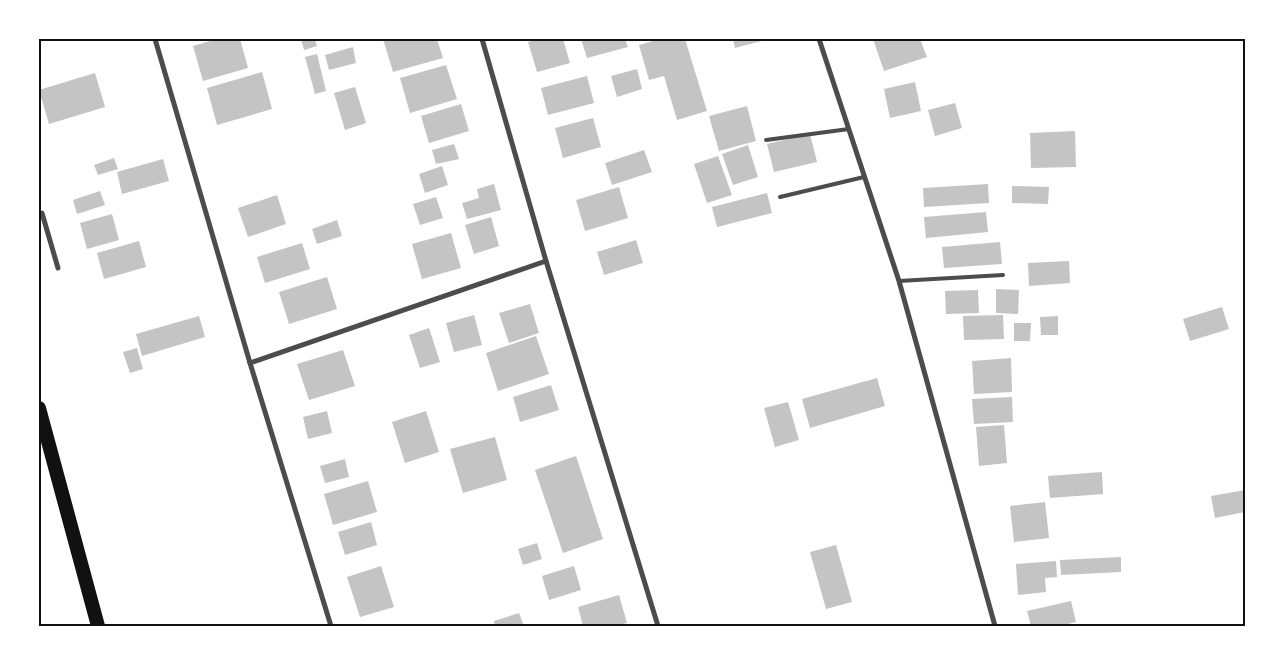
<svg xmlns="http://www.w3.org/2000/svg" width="1284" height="665" font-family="Commissioner,sans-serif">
<rect width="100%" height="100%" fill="#fff"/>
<g fill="#c4c4c4">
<path d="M217 39H240L248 68 203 81 193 46Z"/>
<path d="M301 39H315L317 46 304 50Z"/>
<path d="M383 39H437L443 58 393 72Z"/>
<path d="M540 39H563L570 63 537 72 528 42Z"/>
<path d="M581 39H625L628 47 587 58Z"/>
<path d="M660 39H685L707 111 677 120 664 76 649 80 639 45Z"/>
<path d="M733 39H769L735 48Z"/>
<path d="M873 39H920L927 57 884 71Z"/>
<path d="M353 47 356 63 329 70 325 55Z"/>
<path d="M317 54 326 91 315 94 305 57Z"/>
<path d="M446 65 457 99 410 113 400 78Z"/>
<path d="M637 69 642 89 617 97 611 76Z"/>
<path d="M262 72 272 109 217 125 207 88Z"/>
<path d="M95 73 105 107 49 124 39 90Z"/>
<path d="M587 76 594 103 548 115 541 88Z"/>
<path d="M915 82 921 111 890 118 884 89Z"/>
<path d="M355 87 366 123 345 130 334 93Z"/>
<path d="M955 103 962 128 935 136 928 110Z"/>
<path d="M461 104 469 131 429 143 421 116Z"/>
<path d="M747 106 756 141 719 151 709 116Z"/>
<path d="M593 118 601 147 563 158 555 128Z"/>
<path d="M1075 131 1076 167 1031 168 1030 133Z"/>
<path d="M810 134 817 162 774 172 767 144Z"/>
<path d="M454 144 459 159 436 164 432 150Z"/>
<path d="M748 145 758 177 733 185 722 154Z"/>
<path d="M644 150 652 172 612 185 605 163Z"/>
<path d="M718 156 732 195 707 203 694 164Z"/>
<path d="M114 158 118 169 98 175 94 165Z"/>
<path d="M163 159 169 181 122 194 117 172Z"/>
<path d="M442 166 448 185 425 193 419 174Z"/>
<path d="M494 184 501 210 467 219 462 203 479 198 477 189Z"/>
<path d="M988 184 989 203 924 207 923 188Z"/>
<path d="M1012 186 1049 187 1048 204 1012 203Z"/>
<path d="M619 187 628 218 585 231 576 200Z"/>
<path d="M100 191 105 205 77 214 73 200Z"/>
<path d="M767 193 772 213 717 227 712 207Z"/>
<path d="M277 195 286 224 248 237 238 208Z"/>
<path d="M436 197 443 218 420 225 413 204Z"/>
<path d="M986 212 988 232 926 238 924 217Z"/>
<path d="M112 214 119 240 87 249 80 223Z"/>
<path d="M491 217 499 246 474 254 465 225Z"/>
<path d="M337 220 342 236 317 244 312 229Z"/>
<path d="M451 233 461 268 422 279 412 244Z"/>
<path d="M636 240 643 263 604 275 597 252Z"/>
<path d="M139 241 146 267 104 279 97 253Z"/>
<path d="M1000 242 1002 264 944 268 942 247Z"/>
<path d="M302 243 310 269 265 283 257 257Z"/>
<path d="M1069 261 1070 283 1029 286 1028 263Z"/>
<path d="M327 277 337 309 289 324 279 292Z"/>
<path d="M996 289 1019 290 1018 314 996 313Z"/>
<path d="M978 290 979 313 946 314 945 291Z"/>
<path d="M530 304 539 333 509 343 499 313Z"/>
<path d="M1222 307 1229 329 1190 341 1183 319Z"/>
<path d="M474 315 482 345 454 352 446 323Z"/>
<path d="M1003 315 1004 339 964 340 963 316Z"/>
<path d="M199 316 205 337 142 356 136 334Z"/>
<path d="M1058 316V335H1041L1040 317Z"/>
<path d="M1014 323H1031L1030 341H1014Z"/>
<path d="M429 328 440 362 420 368 409 335Z"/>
<path d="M536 336 549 374 498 391 486 353Z"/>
<path d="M137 348 143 369 130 373 123 352Z"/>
<path d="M343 350 355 386 309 400 297 364Z"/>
<path d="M1011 358 1012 392 974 394 972 361Z"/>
<path d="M877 378 885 406 810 428 802 399Z"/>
<path d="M551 385 559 410 520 422 513 397Z"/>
<path d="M1012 397 1013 422 974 424 972 399Z"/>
<path d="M788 402 799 440 775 447 764 408Z"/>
<path d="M327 411 332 433 308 439 303 417Z"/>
<path d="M426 411 439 452 405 463 392 422Z"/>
<path d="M1004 425 1007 463 979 466 976 427Z"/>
<path d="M495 437 507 480 463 493 450 449Z"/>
<path d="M576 456 603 539 563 553 535 470Z"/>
<path d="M345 459 349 477 325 483 320 466Z"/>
<path d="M1102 472 1103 494 1050 498 1048 476Z"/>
<path d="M368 481 377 512 333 525 324 494Z"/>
<path d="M1245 490V512L1215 518 1211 496Z"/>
<path d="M1045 502 1049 538 1014 542 1010 506Z"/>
<path d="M371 522 377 545 345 555 338 532Z"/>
<path d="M537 543 542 559 523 565 518 549Z"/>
<path d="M836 545 852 602 826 609 810 552Z"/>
<path d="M1121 557V572L1061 575 1060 560Z"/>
<path d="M1056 561 1057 577 1045 578 1046 592 1018 595 1016 564Z"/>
<path d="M381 566 394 607 360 617 347 577Z"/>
<path d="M574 566 581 590 549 600 542 576Z"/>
<path d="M619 595 627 623 614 626H583L578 607Z"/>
<path d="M1071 601 1076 622 1060 626H1031L1027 611Z"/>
<path d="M519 613 524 626H495L494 621Z"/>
</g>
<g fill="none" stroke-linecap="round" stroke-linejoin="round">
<g stroke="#4c4c4c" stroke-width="4">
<path d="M766 140 849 129"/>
<path d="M780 197 864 177"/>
<path d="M899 281 1003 275"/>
</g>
<g stroke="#4c4c4c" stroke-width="5">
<path d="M155 39 250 363 331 626"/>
<path d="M482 39 546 261 658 626"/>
<path d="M819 39 899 281 995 626"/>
<path d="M39 214 42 213 58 268"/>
<path d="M250 363 546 261"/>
</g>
<path stroke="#111" stroke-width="14" d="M39 408 98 626"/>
</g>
<rect width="1284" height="665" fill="none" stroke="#ffffff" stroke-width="80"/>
<rect x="40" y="40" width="1204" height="585" fill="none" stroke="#111" stroke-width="2"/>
</svg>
